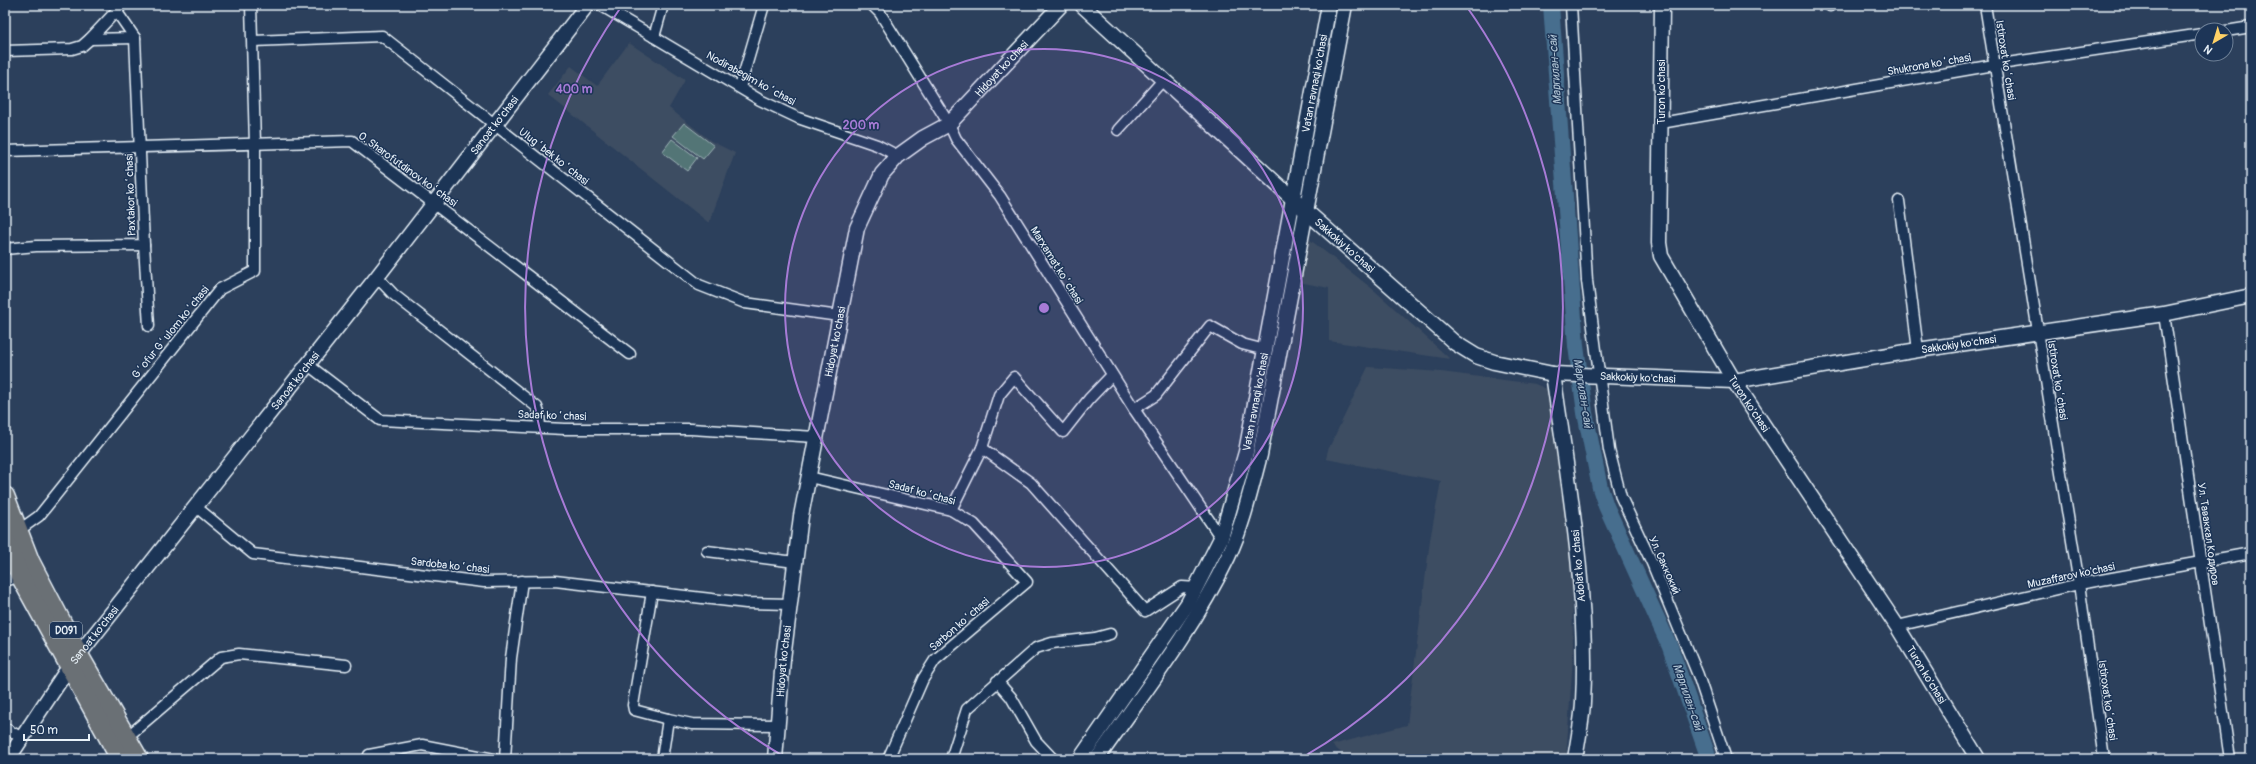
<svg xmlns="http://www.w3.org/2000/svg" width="2256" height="764" font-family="Pangolin,sans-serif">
<rect width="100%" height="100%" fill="#2c405c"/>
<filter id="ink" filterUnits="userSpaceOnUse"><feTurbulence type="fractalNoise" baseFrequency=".025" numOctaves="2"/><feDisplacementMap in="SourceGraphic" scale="8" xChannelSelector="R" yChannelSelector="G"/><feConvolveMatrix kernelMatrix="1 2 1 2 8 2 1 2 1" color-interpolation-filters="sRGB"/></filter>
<g filter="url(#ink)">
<g fill="#3e4d62">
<path d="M629 43 685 80 669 108 711 141 735 153 709 223 548 95 571 66 597 86Z"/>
<path d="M1305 236 1375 291 1450 359 1329 341V288L1299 282Z"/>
<path d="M1368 367 1441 372 1535 384 1549 390 1572 559 1573 656 1566 759H1343L1345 756 1332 745 1407 725 1430 540 1441 481 1326 459 1328 450Z"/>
</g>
<g fill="#537576" stroke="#9eb3b7">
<path d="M684 123 714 146 703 159 673 136Z"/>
<path d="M672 139 697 158 687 171 662 152Z"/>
</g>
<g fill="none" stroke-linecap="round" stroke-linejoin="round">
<path stroke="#466e8e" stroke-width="16" d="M1551 5 1576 346 1585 413 1600 488 1606 506 1670 647 1709 759"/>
<g stroke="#e8f1f8" stroke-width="13">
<g id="street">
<path d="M600 5 760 100 798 118 877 145 898 156"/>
<path d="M872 5 880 13 949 124 956 139 1000 196 1134 409 1221 538"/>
<path d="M1571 5 1587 281 1609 450 1621 497 1652 563 1698 675 1726 759"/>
<path d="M1830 5V6"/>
<path d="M1985 5 2079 584 2104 759"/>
<path d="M2226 31 2251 27"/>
<path d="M654 37 663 5"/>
<path d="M90 39 135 38"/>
<path d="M253 41 382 36 699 285 745 303 839 316"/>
<path d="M5 51 72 49 82 46 90 39 122 5"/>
<path d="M740 87 764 5"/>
<path d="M1661 123 1994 65 2202 34"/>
<path d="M1118 130 1164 79"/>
<path d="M5 151 352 141 630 354"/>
<path d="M1899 201 1918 350"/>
<path d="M144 245 149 326"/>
<path d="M5 249 36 246 144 245 135 38 117 12"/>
<path d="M377 277 393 294 537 407 539 413 540 427"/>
<path d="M2164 314 2230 759"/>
<path d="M307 364 380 420 565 429H691L815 437"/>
<path d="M1134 409 1156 395 1210 326 1242 344 1265 350"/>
<path d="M982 448 1031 483 1145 611 1182 587 1197 588"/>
<path d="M809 477 951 510 974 524 1027 582 935 660 923 679 888 759"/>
<path d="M195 506 253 554 484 582 555 581 746 603 791 604"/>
<path d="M951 510 982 448 999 395 1014 377 1063 432 1089 399 1112 375"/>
<path d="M18 531 39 516 220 289 255 271V144L251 5"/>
<path d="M707 551 795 562"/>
<path d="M5 581 20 576"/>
<path d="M652 592 633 705 634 710 668 719"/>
<path d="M1897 626 2079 584 2251 553"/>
<path d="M997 681 1011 697 1036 741 1053 759"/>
<path d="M5 728 22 738"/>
<path d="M127 737 221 657 239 654 346 665"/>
<path d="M369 755 422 745 494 759"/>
<path d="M505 759 511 658 522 581"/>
<path d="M662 759 668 719 692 724 779 725"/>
<path d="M951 759 967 709 1036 648 1052 643 1095 638 1110 634"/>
</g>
</g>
<g stroke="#e8f1f8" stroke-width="17">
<g id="secondary">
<path id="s1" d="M1082 5 1306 211 1455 343 1476 356 1494 362 1553 374 1734 381 1918 350 2164 314 2251 296"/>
<path id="s2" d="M1662 5 1659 243 1661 256 1734 381 1897 626 1978 759"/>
<path d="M1553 374C1568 479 1589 596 1583 702 1582 721 1578 740 1575 759"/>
<path id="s3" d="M8 759 69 667 377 277 587 5"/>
<path id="s4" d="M775 759 783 659 801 516 857 228 882 174 898 156 923 138 949 124 1061 5"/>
<path id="s5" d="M1080 759 1188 603 1221 538 1246 452 1329 5"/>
<path d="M1097 759C1143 693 1193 630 1228 557 1243 525 1251 489 1260 455L1345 5"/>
</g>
</g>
<g stroke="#e8f1f8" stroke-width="21">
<g id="highway">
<path d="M5 496 30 561 79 655 139 759"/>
<path d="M5 539 20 576 120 759"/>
</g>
</g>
<use href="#street" stroke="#1d3557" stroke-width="10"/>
<use href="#secondary" stroke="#1d3557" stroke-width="14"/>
<use href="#highway" stroke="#6b6f75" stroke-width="18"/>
</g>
</g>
<circle cx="1044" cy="308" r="259" fill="#a77bd6" fill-opacity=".12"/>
<g fill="none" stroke="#a77bd6" stroke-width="2">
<circle cx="1044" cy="308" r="259"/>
<path d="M785 757A519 519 0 0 1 621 7M1467 7A519 519 0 0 1 1303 757"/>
</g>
<g text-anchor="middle" stroke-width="3" stroke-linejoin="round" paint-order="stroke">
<rect fill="#1d3557" stroke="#abb9c8" stroke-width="1" x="50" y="622" width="32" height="16" rx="3"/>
<g font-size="10" font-weight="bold" fill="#e8f1f8">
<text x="66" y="634">D091</text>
</g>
<g font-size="11" fill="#e8f1f8" stroke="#1d3557">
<text transform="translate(2006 60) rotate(81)" y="4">Istiroxat koʻchasi</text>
<text transform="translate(1929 64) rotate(-10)" y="4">Shukrona koʻchasi</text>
<text dy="4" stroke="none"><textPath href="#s4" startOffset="758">Hidoyat ko'chasi</textPath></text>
<text transform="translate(751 78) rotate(29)" y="4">Nodirabegim koʻchasi</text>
<text dy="4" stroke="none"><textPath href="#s5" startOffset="727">Vatan ravnaqi ko'chasi</textPath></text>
<text transform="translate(1661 92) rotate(-90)" y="4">Turon ko'chasi</text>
<text dy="4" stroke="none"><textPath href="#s3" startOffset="799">Sanoat ko'chasi</textPath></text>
<text transform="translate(554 156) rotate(38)" y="4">Ulugʻbek koʻchasi</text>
<text transform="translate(408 169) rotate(36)" y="4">O. Sharofutdinov koʻchasi</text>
<text transform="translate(130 195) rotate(-92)" y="4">Paxtakor koʻchasi</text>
<text dy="4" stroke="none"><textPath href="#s1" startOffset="356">Sakkokiy ko'chasi</textPath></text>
<text transform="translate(1057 265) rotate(58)" y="4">Marxamat koʻchasi</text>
<text transform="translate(170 332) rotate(-51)" y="4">Gʻofur Gʻulom koʻchasi</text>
<text dy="4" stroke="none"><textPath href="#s4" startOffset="422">Hidoyat ko'chasi</textPath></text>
<text dy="4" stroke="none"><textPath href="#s1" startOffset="1016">Sakkokiy ko'chasi</textPath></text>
<text dy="4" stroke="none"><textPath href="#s1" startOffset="692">Sakkokiy ko'chasi</textPath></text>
<text dy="4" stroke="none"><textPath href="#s3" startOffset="475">Sanoat ko'chasi</textPath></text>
<text transform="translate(2058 380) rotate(81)" y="4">Istiroxat koʻchasi</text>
<text dy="4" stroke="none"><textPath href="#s5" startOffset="403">Vatan ravnaqi ko'chasi</textPath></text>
<text dy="4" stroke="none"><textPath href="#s2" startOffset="423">Turon ko'chasi</textPath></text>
<text transform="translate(552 415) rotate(2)" y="4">Sadaf koʻchasi</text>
<text transform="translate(922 492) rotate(15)" y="4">Sadaf koʻchasi</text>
<text transform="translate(2209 534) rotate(82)" y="4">Ул. Таваккал Кодиров</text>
<text transform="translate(450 565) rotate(6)" y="4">Sardoba koʻchasi</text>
<text transform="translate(1665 565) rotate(66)" y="4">Ул. Саккокий</text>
<text transform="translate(1578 566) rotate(-95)" y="4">Adolat koʻchasi</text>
<text transform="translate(2071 575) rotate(-12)" y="4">Muzaffarov ko'chasi</text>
<text transform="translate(959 624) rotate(-41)" y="4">Sarbon koʻchasi</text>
<text dy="4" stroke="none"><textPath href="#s3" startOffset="151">Sanoat ko'chasi</textPath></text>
<text dy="4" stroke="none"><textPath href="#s4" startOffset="98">Hidoyat ko'chasi</textPath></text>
<text dy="4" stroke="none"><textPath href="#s2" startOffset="747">Turon ko'chasi</textPath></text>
<text transform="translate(2108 700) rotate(82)" y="4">Istiroxat koʻchasi</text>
</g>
<g font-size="12" font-style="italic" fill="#afc3d3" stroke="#1d3557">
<text transform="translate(1555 70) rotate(-94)" y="4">Маргилан-сай</text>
<text transform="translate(1583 393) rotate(81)" y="4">Маргилан-сай</text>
<text transform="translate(1688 697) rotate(71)" y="4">Маргилан-сай</text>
</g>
</g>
<circle cx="1044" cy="308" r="6" fill="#a77bd6" stroke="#1d3557" stroke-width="2"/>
<g font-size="12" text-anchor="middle" font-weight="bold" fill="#a77bd6" stroke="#1d3557" stroke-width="3" stroke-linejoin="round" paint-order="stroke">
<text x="574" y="93">400 m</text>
<text x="861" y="129">200 m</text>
</g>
<rect width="2256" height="764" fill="none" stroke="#1d3557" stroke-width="20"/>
<rect x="10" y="10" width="2236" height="744" fill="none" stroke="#e8f1f8" stroke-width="1.5" filter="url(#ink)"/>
<g transform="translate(2214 42) rotate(218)"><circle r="19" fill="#1d3557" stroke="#6e8097"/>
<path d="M0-3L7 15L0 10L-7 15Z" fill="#ffd166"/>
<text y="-6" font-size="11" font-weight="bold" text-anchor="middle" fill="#e8f1f8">N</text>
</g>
<path d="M24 734v6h65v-6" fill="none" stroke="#e8f1f8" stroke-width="2"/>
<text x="30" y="734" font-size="12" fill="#e8f1f8" stroke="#1d3557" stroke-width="3" paint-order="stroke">50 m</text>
</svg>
